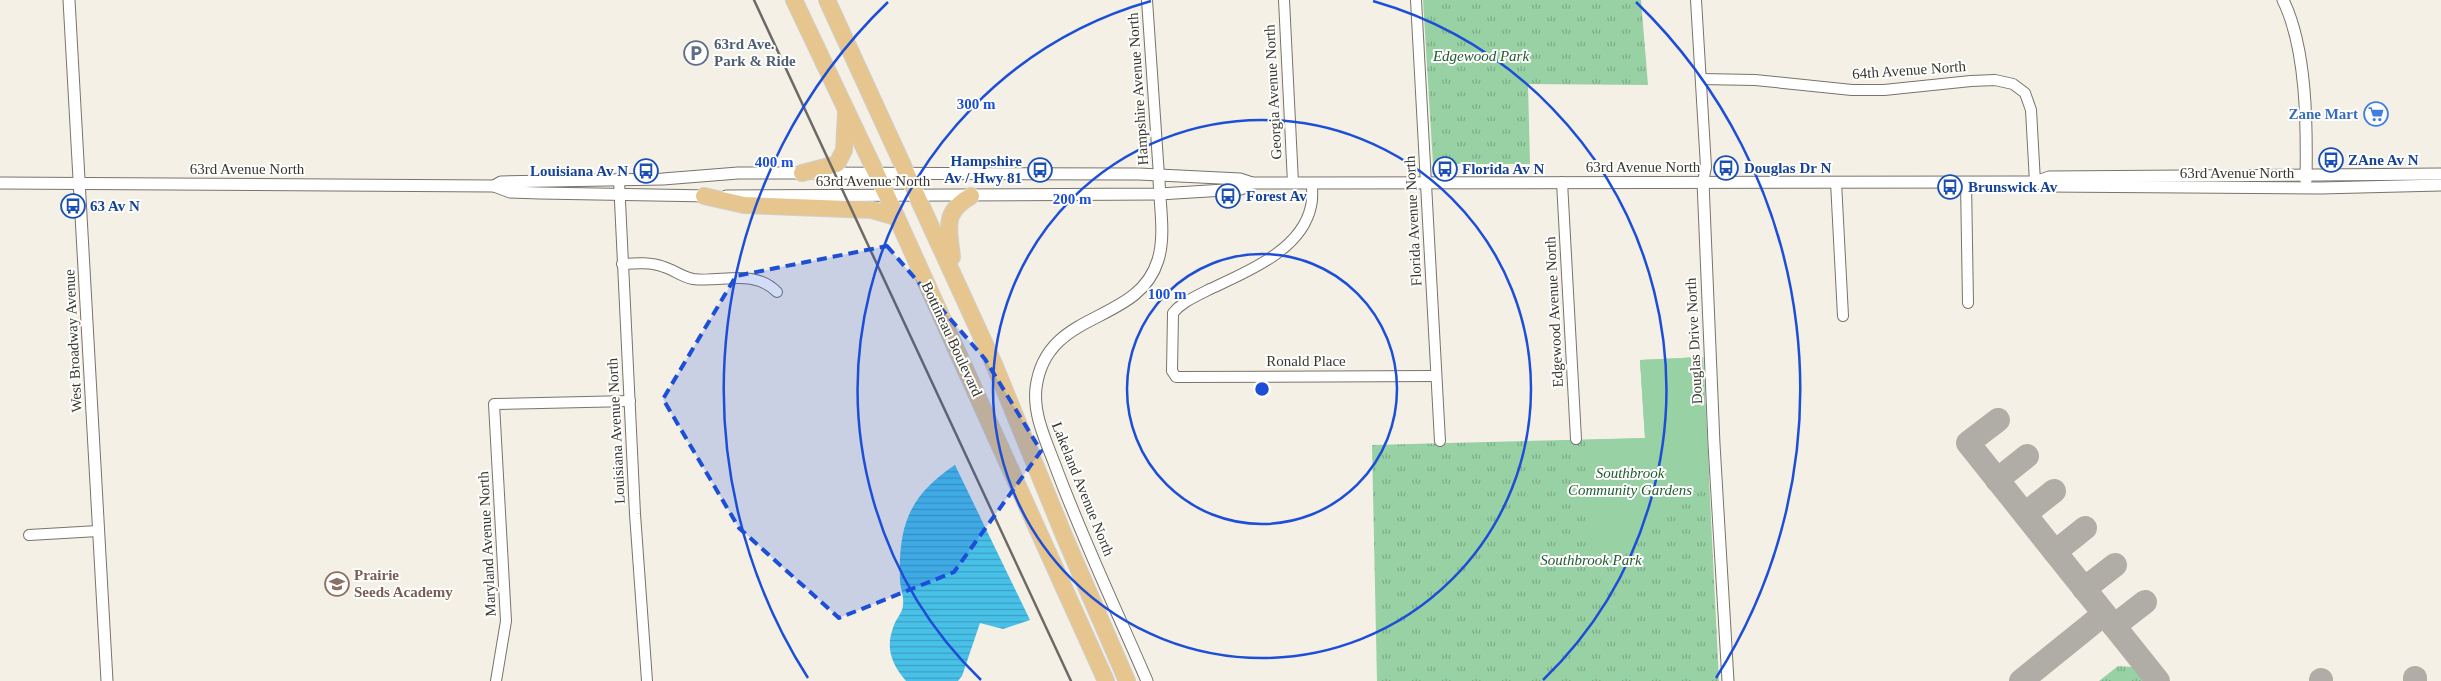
<svg xmlns="http://www.w3.org/2000/svg" width="2441" height="681" font-family="Georgia,serif">
<defs>
<pattern id="grass-tufts" width="24" height="20" patternUnits="userSpaceOnUse" patternTransform="scale(1.25)"><rect width="24" height="20" fill="#98d2a4"/><path d="M3 7l-1-3M5 7V3M7 7l1-3M15 17l-1-3M17 17v-4M19 17l1-3" fill="none" stroke="#7dab86"/></pattern>
<pattern id="water-rules" width="6" height="5" patternUnits="userSpaceOnUse" patternTransform="scale(1.25)"><rect width="6" height="5" fill="#48c1e9"/><path d="M0 2.5h6" fill="none" stroke="#3d9ebd"/></pattern>
</defs>
<rect width="100%" height="100%" fill="#f4f0e6"/>
<g fill="url(#grass-tufts)">
<path d="M1423 0H1641L1648 85 1528 84 1530 164H1433Z"/>
<path d="M1703 357 1719 681H1377L1372 445 1645 438 1640 360Z"/>
<path d="M2118 666 2134 667 2145 681H2099Z"/>
</g>
<path fill="#98d2a4" d="M1703 357 1709 474 1592 565 1585 440 1645 438 1640 360Z"/>
<path fill="url(#water-rules)" d="M955 465 1030 620 1003 629 980 623 962 676 958 681H906C891 663 885 648 894 625 896 619 903 612 903 605 904 597 901 590 900 582 898 527 908 496 955 465Z"/>
<g fill="none" stroke-linecap="round" stroke-linejoin="round">
<g stroke="#b0ada6" stroke-width="24">
<path d="M1998 420 1968 443 2158 681"/>
<path d="M1997 480 2027 456"/>
<path d="M2025 514 2054 491"/>
<path d="M2055 552 2085 528"/>
<path d="M2084 589 2115 565"/>
<path d="M2114 626 2145 602"/>
<path d="M2415 678V681"/>
<path d="M2321 680V681"/>
<path d="M2021 681 2104 614"/>
</g>
<g stroke="#78746b" stroke-width="12">
<g id="minor">
<path d="M1147 0 1159 176"/>
<path d="M1284 0 1293 183"/>
<path d="M1416 0 1440 441"/>
<path d="M1696 0 1706 167 1703 182"/>
<path d="M1701 79 1755 80 1852 90H1884L1971 81 1995 80 2013 84 2025 93 2031 110 2035 182"/>
<path d="M619 180 635 514 647 681"/>
<path d="M1562 182 1576 439"/>
<path d="M1836 182 1843 316"/>
<path d="M1966 182 1968 303"/>
<path d="M1312 183C1312 191 1313 199 1311 206 1302 251 1244 273 1208 290 1195 297 1182 302 1173 313L1172 371 1176 377 1436 376"/>
<path d="M622 264C637 263 651 262 664 267 674 270 682 277 693 279 722 283 753 268 777 292"/>
<path d="M29 535 98 531"/>
<path d="M496 681 506 621 494 404 630 401"/>
</g>
</g>
<g stroke="#78746b" stroke-width="13">
<g id="tertiary">
<path d="M69 0 107 681"/>
<path d="M2283 0C2307 49 2307 126 2306 181"/>
<path d="M1703 182 1714 444 1728 681"/>
<path d="M2035 182 2046 186 2320 188 2441 185"/>
<path d="M0 183 494 186 510 192 540 193 710 196"/>
<path d="M494 186 501 182 663 179 738 173H802L1139 174 1240 179 1252 183 2035 182 2049 177 2441 174"/>
<path d="M726 196 1159 194 1241 189 1252 183"/>
<path d="M1147 681C1116 609 1082 538 1055 465 1046 441 1033 415 1036 388 1046 308 1138 326 1158 260 1166 234 1159 203 1159 176"/>
</g>
</g>
<g stroke="#cfcfce" stroke-width="18">
<g id="trunk">
<path d="M794 0 887 196 1106 681"/>
<path d="M827 0 994 364 1065 538 1127 681"/>
<path d="M802 173 837 164 844 150 846 113"/>
<path d="M704 196 744 205 872 210 896 217"/>
<path d="M952 257C949 227 942 213 971 196"/>
</g>
</g>
<use href="#minor" stroke="#fff" stroke-width="10"/>
<use href="#tertiary" stroke="#fff" stroke-width="11"/>
<use href="#trunk" stroke="#e6c68e" stroke-width="16"/>
<path stroke="#6c6a65" stroke-width="2.5" d="M754 0 1071 681"/>
</g>
<path fill="#1d4ed8" fill-opacity="0.2" stroke="#1d4ed8" stroke-width="4" stroke-dasharray="10 6" stroke-linejoin="round" d="M887 246 985 359 1041 451 954 572 839 618 739 528 663 399 736 276Z"/>
<g fill="none" stroke="#1d4ed8" stroke-width="2.5">
<circle cx="1262" cy="389" r="135"/>
<circle cx="1262" cy="389" r="269"/>
<path d="M981 680A404 404 0 0 1 1151 1M1373 1A404 404 0 0 1 1543 680"/>
<path d="M808 678A538 538 0 0 1 888 2M1636 2A538 538 0 0 1 1716 678"/>
</g>
<defs>
<g id="parking-ring" transform="scale(1.25)"><circle r="9.5" fill="#fefefc" stroke="#5c6f8a" stroke-width="1.5"/><path d="M-3.5-5.5H1a3.5 3.5 0 0 1 0 7H-1V5.5H-3.5ZM-1-3.4V-.6H.8a1.4 1.4 0 0 0 0-2.8Z" fill="#5c6f8a"/></g>
<g id="supermarket-ring" transform="scale(1.25)"><circle r="9.5" fill="#fefefc" stroke="#3f7fe0" stroke-width="1.5"/><path d="M-6-5.5h2.5l.6 2H6L4.5 2H-2.5L-4.4-4H-6ZM-1.5 3.2a1.3 1.3 0 1 0 .1 0ZM3 3.2a1.3 1.3 0 1 0 .1 0Z" fill="#3f7fe0"/></g>
<g id="bus-ring" transform="scale(1.25)"><circle r="9.5" fill="#fefefc" stroke="#1a4fb4" stroke-width="1.5"/><path d="M-5-6H5V4H4V6H2V4H-2V6H-4V4H-5ZM-3.5-4V0h7V-4ZM-3.5 1.2v1.5H-2V1.2ZM2 1.2v1.5H3.5V1.2Z" fill="#1a4fb4"/></g>
<g id="school-ring" transform="scale(1.25)"><circle r="9.5" fill="#fefefc" stroke="#8d6e63" stroke-width="1.5"/><path d="M0-5L7-2L0 1L-7-2ZM-4 1L0 2.5L4 1V4Q0 6-4 4Z" fill="#8d6e63"/></g>
</defs>
<g fill-rule="evenodd">
<use href="#parking-ring" x="696" y="53"/>
<use href="#supermarket-ring" x="2376" y="114"/>
<use href="#bus-ring" x="2331" y="160"/>
<use href="#bus-ring" x="1726" y="168"/>
<use href="#bus-ring" x="1445" y="169"/>
<use href="#bus-ring" x="1040" y="170"/>
<use href="#bus-ring" x="646" y="171"/>
<use href="#bus-ring" x="1950" y="187"/>
<use href="#bus-ring" x="1228" y="196"/>
<use href="#bus-ring" x="73" y="206"/>
<use href="#school-ring" x="337" y="584"/>
</g>
<g text-anchor="middle" stroke-width="4" stroke-linejoin="round" paint-order="stroke">
<g font-size="15" font-weight="bold" fill="#4e5e75" stroke="#fefefc" text-anchor="start">
<text x="714" y="49">63rd Ave.<tspan x="714" dy="17">Park &amp; Ride</tspan></text>
</g>
<g font-size="15" font-style="italic" fill="#215b33" stroke="#fefefc">
<text x="1481" y="61">Edgewood Park</text>
<text x="1630" y="478">Southbrook<tspan x="1630" dy="17">Community Gardens</tspan></text>
<text x="1591" y="565">Southbrook Park</text>
</g>
<g font-size="15" fill="#383733" stroke="#fefefc">
<text transform="translate(1909 70) rotate(-4)" y="5">64th Avenue North</text>
<text transform="translate(1138 89) rotate(-94)" y="5">Hampshire Avenue North</text>
<text transform="translate(1273 92) rotate(-93)" y="5">Georgia Avenue North</text>
<text x="1643" y="172">63rd Avenue North</text>
<text x="247" y="174">63rd Avenue North</text>
<text x="2237" y="178">63rd Avenue North</text>
<text x="873" y="186">63rd Avenue North</text>
<text transform="translate(1413 221) rotate(-93)" y="5">Florida Avenue North</text>
<text transform="translate(1554 312) rotate(-93)" y="5">Edgewood Avenue North</text>
<text transform="translate(952 339) rotate(65)" y="5">Bottineau Boulevard</text>
<text transform="translate(73 341) rotate(-93)" y="5">West Broadway Avenue</text>
<text transform="translate(1694 341) rotate(-93)" y="5">Douglas Drive North</text>
<text x="1306" y="366">Ronald Place</text>
<text transform="translate(616 431) rotate(-93)" y="5">Louisiana Avenue North</text>
<text transform="translate(1083 489) rotate(68)" y="5">Lakeland Avenue North</text>
<text transform="translate(487 544) rotate(-93)" y="5">Maryland Avenue North</text>
</g>
<g font-size="15" font-weight="bold" fill="#366cbe" stroke="#fefefc" text-anchor="end">
<text x="2358" y="119">Zane Mart</text>
</g>
<g font-size="15" font-weight="bold" fill="#164399" stroke="#fefefc" text-anchor="start">
<text x="2348" y="165">ZAne Av N</text>
<text x="1022" y="166" text-anchor="end">Hampshire<tspan x="1022" dy="17">Av / Hwy 81</tspan></text>
<text x="1744" y="173">Douglas Dr N</text>
<text x="1462" y="174">Florida Av N</text>
<text x="628" y="176" text-anchor="end">Louisiana Av N</text>
<text x="1968" y="192">Brunswick Av</text>
<text x="1246" y="201">Forest Av</text>
<text x="90" y="211">63 Av N</text>
</g>
<g font-size="15" font-weight="bold" fill="#785e54" stroke="#fefefc" text-anchor="start">
<text x="354" y="580">Prairie<tspan x="354" dy="17">Seeds Academy</tspan></text>
</g>
</g>
<circle cx="1262" cy="389" r="8" fill="#1d4ed8" stroke="#fefefc" stroke-width="2.5"/>
<g font-size="15" text-anchor="middle" font-weight="bold" fill="#1d4ed8" stroke="#fefefc" stroke-width="4" stroke-linejoin="round" paint-order="stroke">
<text x="976" y="109">300 m</text>
<text x="774" y="167">400 m</text>
<text x="1072" y="204">200 m</text>
<text x="1167" y="299">100 m</text>
</g>
</svg>
